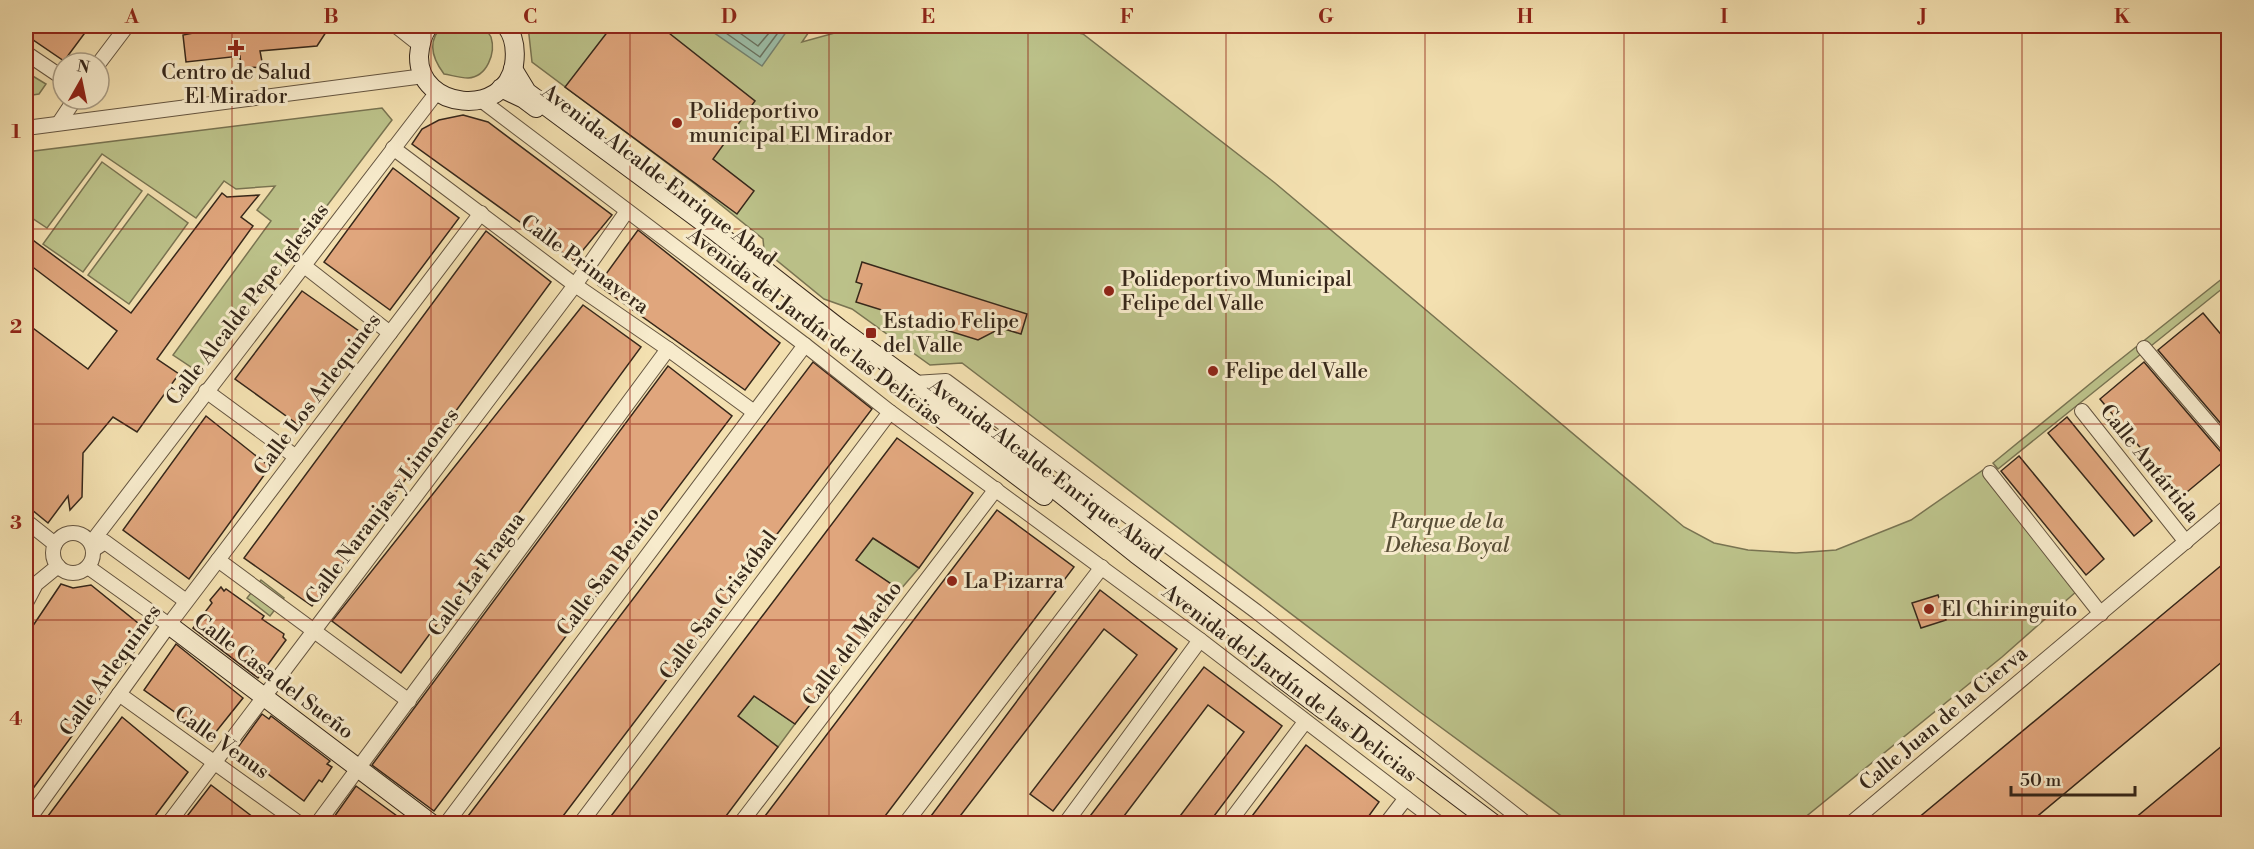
<svg xmlns="http://www.w3.org/2000/svg" width="2254" height="849" font-family="'Libre Bodoni',serif">
<rect width="100%" height="100%" fill="#f3e0b0"/>
<filter id="stains"><feTurbulence type="fractalNoise" baseFrequency=".00333" numOctaves="4"/><feColorMatrix values="0 0 0 0 .2 0 0 0 0 .09 0 0 0 0 .02 0 0 0 .5 -.17"/></filter>
<radialGradient id="worn" r=".72"><stop offset=".6" stop-color="#630" stop-opacity="0"/><stop offset="1" stop-color="#630" stop-opacity=".3"/></radialGradient>
<g fill="#bcc28a" stroke="#797452" stroke-width="1.5">
<path d="M443 26H482C485 29 489 33 491 37 496 53 487 77 468 78 460 78 451 75 444 74 432 58 427 40 443 26Z"/>
<path d="M528 26H813L802 42 860 26H1047L1083 34 1275 183 1684 527 1714 543 1748 550 1796 553 1836 550 1911 520 1983 470 2077 591 2002 657 1798 823H1571L1420 712 962 363 930 365 852 309 824 299 764 250 763 239 695 184 532 62Z"/>
<path d="M31 75 46 84 39 94 26 96V84Z"/>
<path d="M382 108 392 120 200 373 173 355 271 221 257 210 275 186 236 189 224 181 196 218 102 154 47 228 26 214V152Z"/>
<path d="M102 162 142 191 83 272 43 244Z"/>
<path d="M148 194 188 223 129 304 88 275Z"/>
<path d="M2228 274V284L1998 469 1993 463 2107 370Z"/>
<path d="M873 538 919 568 900 590 856 560Z"/>
<path d="M261 580 284 598 270 616 247 598Z"/>
<path d="M754 696 795 724 778 747 738 716Z"/>
</g>
<path fill="#9cbda7" stroke="#73816f" stroke-width="1.5" d="M718 26H779L787 31 762 66 713 32Z"/>
<g fill="none" stroke-linecap="round" stroke-linejoin="round">
<g stroke="#697260" stroke-width="1.5">
<path d="M722 26 723 31 760 57 777 34 776 26"/>
<path d="M730 26 758 46 769 33V26"/>
</g>
</g>
<g fill="#e0a67d" stroke="#36271a" stroke-width="1.5">
<path d="M26 26H90L64 61 26 35Z"/>
<path d="M213 26H330L317 46 260 51 263 67 241 68 240 56 186 62 183 35 214 29Z"/>
<path d="M612 26H660L755 101 713 159 754 191 737 214 565 87Z"/>
<path d="M463 115 488 122 612 215 574 261 412 144 422 129 439 120Z"/>
<path d="M393 168 459 218 390 310 324 262Z"/>
<path d="M222 193 227 197 259 195 241 217 253 226 157 359 179 374 137 432 113 417 83 453 82 497 70 510 68 496 48 523 26 505V456L32 447 26 442V323L88 369 117 331 26 262V235L131 313Z"/>
<path d="M638 230 780 343 745 390 598 285Z"/>
<path d="M486 231 551 282 312 606 244 558Z"/>
<path d="M862 262 1027 314 1021 334 1001 328 978 340 856 302 862 284 856 282Z"/>
<path d="M302 291 366 336 300 426 235 379Z"/>
<path d="M583 305 641 347 401 673 332 621Z"/>
<path d="M2203 313 2229 344V433L2158 350Z"/>
<path d="M813 362 872 409 557 824H462Z"/>
<path d="M2144 362 2221 452 2229 455V457L2181 497 2100 399Z"/>
<path d="M668 366 732 416 434 811 372 765Z"/>
<path d="M206 416 270 467 189 579 123 530Z"/>
<path d="M2067 417 2152 521 2134 536 2048 433Z"/>
<path d="M897 438 973 493 919 568 873 538 856 560 900 590 795 724 754 696 738 716 778 747 720 824H605Z"/>
<path d="M2019 456 2104 559 2086 575 2001 471Z"/>
<path d="M997 510 1074 567 879 824H759Z"/>
<path d="M2229 559V656L2028 824H1911Z"/>
<path d="M61 584 73 588 91 585 149 632 26 798V636Z"/>
<path d="M221 587 224 591 226 589 264 616 262 619 284 634 283 637 286 640 258 678 193 628 212 603 210 600Z"/>
<path d="M1100 590 1177 649 1053 811 1030 794 1137 655 1104 629 954 824H925Z"/>
<path d="M1938 595 1946 620 1921 628 1912 603Z"/>
<path d="M176 644 243 698 211 738 144 690Z"/>
<path d="M1204 667 1282 726 1208 824H1174L1244 732 1208 705 1118 824H1084Z"/>
<path d="M262 714 269 719 271 716 330 761 327 764 332 767 322 782 319 780 304 801 236 750Z"/>
<path d="M122 717 188 772 149 824H42Z"/>
<path d="M2229 740V824H2128Z"/>
<path d="M1306 745 1379 802 1363 824H1246Z"/>
<path d="M211 785 262 824H181Z"/>
<path d="M356 786 408 824H329Z"/>
</g>
<g fill="none" stroke-linecap="round" stroke-linejoin="round">
<g stroke="#655540" stroke-width="16">
<g id="street">
<path d="M396 26 420 45"/>
<path d="M26 53 63 78"/>
<path d="M99 63 127 26"/>
<path d="M481 100 805 345 890 412 1200 640 1440 824"/>
<path d="M59 123 75 99"/>
<path d="M26 128 424 76"/>
<path d="M393 148 575 285 668 349 754 412"/>
<path d="M303 265 390 333"/>
<path d="M2144 348 2228 446"/>
<path d="M914 383 946 381 1257 612 1527 824"/>
<path d="M206 391 296 457"/>
<path d="M2082 411 2186 542"/>
<path d="M1990 473 2101 614"/>
<path d="M26 521 55 544"/>
<circle cx="73" cy="553" r="20"/>
<path d="M91 543 437 92"/>
<path d="M93 550 105 542 186 601"/>
<path d="M218 560 409 701"/>
<path d="M88 567 169 625"/>
<path d="M26 603 36 584 58 566"/>
<path d="M119 694 300 824"/>
<path d="M26 823 174 618 481 213"/>
<path d="M168 824 575 285 627 211"/>
<path d="M317 824 668 349"/>
<path d="M446 824 805 345"/>
<path d="M580 824 890 412"/>
<path d="M740 824 996 489"/>
<path d="M905 824 1102 567"/>
<path d="M1065 824 1200 640"/>
<path d="M1228 824 1305 722"/>
<path d="M1386 824 1406 798"/>
<path d="M1850 824 2228 506"/>
</g>
</g>
<g stroke="#36271a" stroke-width="20">
<g id="secondary">
<path d="M429 26C422 34 420 45 419 56 418 110 505 118 514 65 516 51 515 37 506 26"/>
<path d="M513 69 527 92 712 229 839 328 997 443 1136 554 1494 824"/>
<path d="M501 88 524 99 536 108"/>
<path d="M934 413 1044 496"/>
<path d="M169 625 432 824"/>
<path d="M1280 677 1325 711"/>
</g>
</g>
<use href="#street" stroke="#f7ebcc" stroke-width="14"/>
<use href="#secondary" stroke="#f7ebcc" stroke-width="18"/>
</g>
<path fill="none" stroke="#8f2418" stroke-width="1.5" stroke-opacity="0.55" d="M232 26V824M431 26V824M630 26V824M829 26V824M1028 26V824M1226 26V824M1425 26V824M1624 26V824M1823 26V824M2022 26V824M26 229H2228M26 424H2228M26 620H2228"/>
<g fill="#8f2418" stroke="#f7ebcc" stroke-width="2">
<path d="M233 39h6v6h6v6h-6v6h-6v-6h-6v-6h6z"/>
<circle cx="677" cy="123" r="6"/>
<circle cx="1109" cy="291" r="6"/>
<rect x="865" y="327" width="12" height="12" rx="3"/>
<circle cx="1213" cy="371" r="6"/>
<circle cx="952" cy="581" r="6"/>
<circle cx="1929" cy="609" r="6"/>
</g>
<g text-anchor="middle" stroke-width="6" stroke-linejoin="round" paint-order="stroke">
<g font-size="21" fill="#36271a" stroke="#f7ebcc" text-anchor="start">
<text x="236" y="79" text-anchor="middle">Centro de Salud<tspan x="236" dy="24">El Mirador</tspan></text>
<text x="689" y="118">Polideportivo<tspan x="689" dy="24">municipal El Mirador</tspan></text>
<text x="1121" y="286">Polideportivo Municipal<tspan x="1121" dy="24">Felipe del Valle</tspan></text>
<text x="883" y="328">Estadio Felipe<tspan x="883" dy="24">del Valle</tspan></text>
<text x="1225" y="378">Felipe del Valle</text>
<text x="964" y="588">La Pizarra</text>
<text x="1941" y="616">El Chiringuito</text>
</g>
<g font-size="21" fill="#36271a" stroke="#f7ebcc">
<text transform="translate(659 175) rotate(37)" y="7">Avenida Alcalde Enrique Abad</text>
<text transform="translate(585 264) rotate(36)" y="7">Calle Primavera</text>
<text transform="translate(247 304) rotate(-52)" y="7">Calle Alcalde Pepe Iglesias</text>
<text transform="translate(815 326) rotate(37)" y="7">Avenida del Jardín de las Delicias</text>
<text transform="translate(317 394) rotate(-53)" y="7">Calle Los Arlequines</text>
<text transform="translate(2150 463) rotate(51)" y="7">Calle Antártida</text>
<text transform="translate(1046 469) rotate(37)" y="7">Avenida Alcalde Enrique Abad</text>
<text transform="translate(382 506) rotate(-53)" y="7">Calle Naranjas y Limones</text>
<text transform="translate(608 571) rotate(-53)" y="7">Calle San Benito</text>
<text transform="translate(476 574) rotate(-54)" y="7">Calle La Fragua</text>
<text transform="translate(718 605) rotate(-53)" y="7">Calle San Cristóbal</text>
<text transform="translate(852 643) rotate(-53)" y="7">Calle del Macho</text>
<text transform="translate(110 670) rotate(-54)" y="7">Calle Arlequines</text>
<text transform="translate(274 676) rotate(37)" y="7">Calle Casa del Sueño</text>
<text transform="translate(1290 683) rotate(37)" y="7">Avenida del Jardín de las Delicias</text>
<text transform="translate(1943 718) rotate(-40)" y="7">Calle Juan de la Cierva</text>
<text transform="translate(222 742) rotate(35)" y="7">Calle Venus</text>
</g>
<g font-size="21" font-style="italic" fill="#584e36" stroke="#f7ebcc">
<text x="1447" y="528">Parque de la<tspan x="1447" dy="24">Dehesa Boyal</tspan></text>
</g>
</g>
<rect width="2254" height="849" fill="none" stroke="#f3e0b0" stroke-width="66"/>
<g transform="translate(81 81) rotate(9)"><circle r="28" fill="#f7ebcc" stroke="#aa9d85" stroke-width="1.5"/>
<path d="M0-4.5L10 22L0 15L-10 22Z" fill="#8f2418"/>
<text y="-9" font-size="16" font-weight="bold" text-anchor="middle" fill="#36271a">N</text>
</g>
<path d="M2011 786v9h124v-9" fill="none" stroke="#36271a" stroke-width="3"/>
<text x="2020" y="786" font-size="18" fill="#36271a" stroke="#f7ebcc" stroke-width="4.5" paint-order="stroke">50 m</text>
<rect x="33" y="33" width="2188" height="783" fill="none" stroke="#8f2418" stroke-width="2"/>
<g font-size="20" text-anchor="middle" font-weight="bold" fill="#8f2418">
<text x="132" y="23">A</text>
<text x="331" y="23">B</text>
<text x="530" y="23">C</text>
<text x="729" y="23">D</text>
<text x="928" y="23">E</text>
<text x="1127" y="23">F</text>
<text x="1326" y="23">G</text>
<text x="1525" y="23">H</text>
<text x="1724" y="23">I</text>
<text x="1923" y="23">J</text>
<text x="2122" y="23">K</text>
<text x="16" y="138">1</text>
<text x="16" y="333">2</text>
<text x="16" y="529">3</text>
<text x="16" y="725">4</text>
</g>
<rect width="100%" height="100%" filter="url(#stains)"/>
<rect width="100%" height="100%" fill="url(#worn)"/>
</svg>
